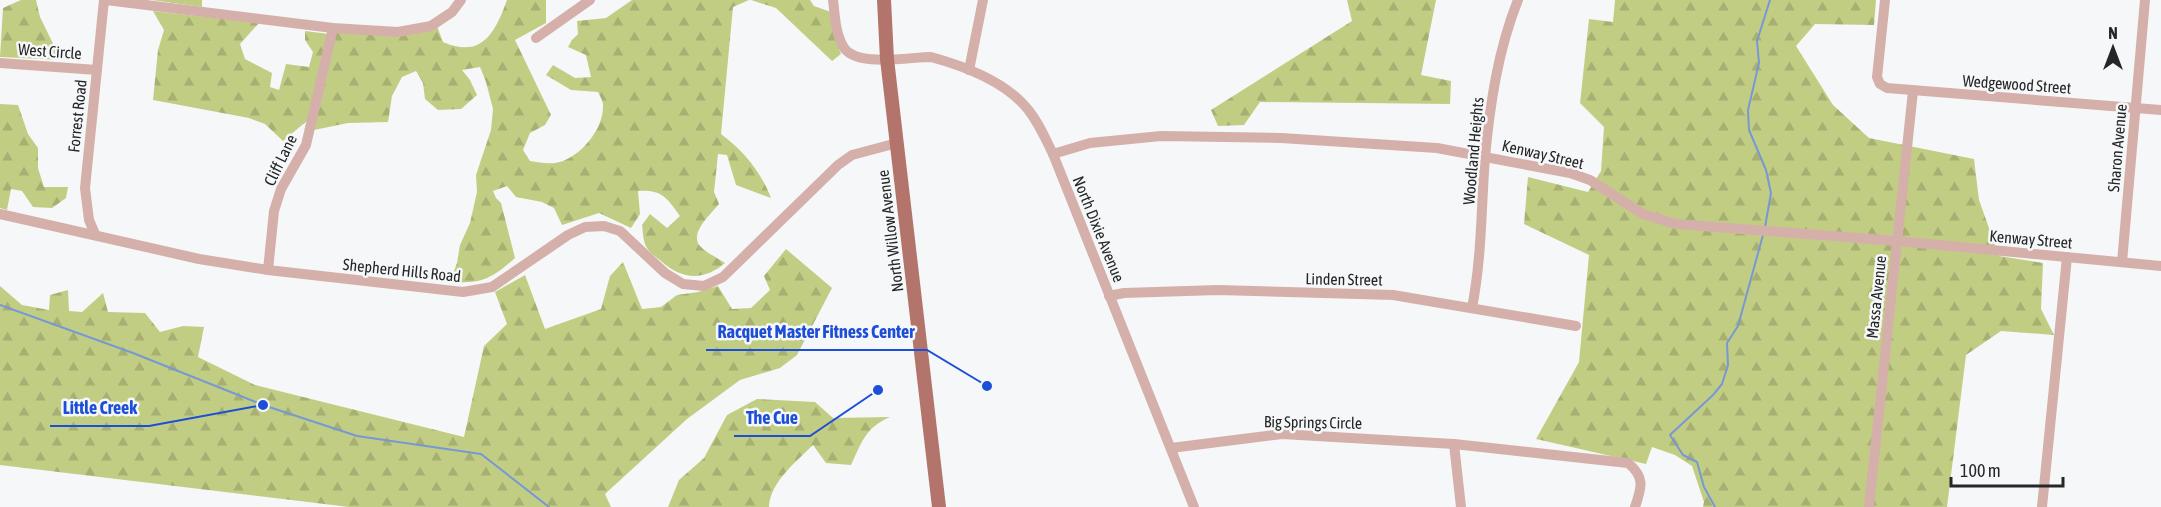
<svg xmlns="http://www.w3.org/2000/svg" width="2161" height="507" font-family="'Asap Condensed',sans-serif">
<defs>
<pattern id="forest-firs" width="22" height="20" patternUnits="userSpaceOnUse" patternTransform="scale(1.5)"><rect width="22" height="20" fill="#c2cd84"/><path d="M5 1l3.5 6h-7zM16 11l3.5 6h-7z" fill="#a7b072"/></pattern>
</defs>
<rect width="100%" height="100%" fill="#f6f7f9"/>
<g fill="url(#forest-firs)">
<path d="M21 0H36L40 17 61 60 0 57 3 8Z"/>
<path d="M152 0H202V7Z"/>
<path d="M507 0H546V23L515 40 551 115 545 125 530 133 523 150 530 161C541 163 553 165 563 161 584 153 604 127 603 105 603 101 600 96 598 92L571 90 546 75 553 65 575 78 591 77 586 55 568 47 572 40 578 34 577 21 606 18 632 0H749L733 7 721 134C744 151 761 172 771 198L736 185 727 155 718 154 714 192 719 204C711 214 689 233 700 246 706 253 718 258 725 263 704 281 682 280 661 261 656 257 650 253 647 248 643 242 643 232 642 225L650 214 667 228 680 216C667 198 662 189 638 191L640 214 631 228 599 213 562 225 554 208 542 202 516 197 507 186 493 191 496 198 501 203 515 258C491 279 482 284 450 282L457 263 460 245 470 223 477 192 476 175 491 130 493 109 486 82 480 67 462 70 470 80 477 95 461 109 438 110 425 99 423 83 416 71 402 77 392 96 388 122 348 123 314 130 335 32 437 26 443 42C482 59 495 33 507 0Z"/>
<path d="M751 0H810L814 6 831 12 835 37 841 54 832 61 776 8Z"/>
<path d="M1347 0H1436L1421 75 1451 81 1450 104 1260 102 1244 125 1218 126 1211 110 1352 21Z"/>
<path d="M1615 0H1876L1874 25 1815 24 1796 46 1833 105 1869 138 1974 159 1979 200 1999 256 2043 263 2041 309 2054 335 2001 331 1966 355 1947 507H1703L1704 502 1692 466 1675 455 1652 447 1646 464 1536 439 1579 362 1589 255 1524 224 1528 177 1588 192 1601 171 1604 127 1580 103 1589 19 1613 22Z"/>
<path d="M153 11 259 23 240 44 245 59 272 73 270 87 279 90 286 64 309 67 313 52 305 40V31L329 34 308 120 283 141 265 124 249 118 153 100 158 50 164 30Z"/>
<path d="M0 104 18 105 28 134 38 148V168L44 187H68L66 198 52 208 33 207 22 191 11 189 7 210 0 208Z"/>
<path d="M786 249 832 288 797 355 780 368 740 380 687 419 605 494 611 507H349L0 465V286L22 305 49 310 50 295 68 290 69 311 82 312 103 293 108 312 145 313 160 332 183 326 204 327 198 357 255 385 464 437 484 346 507 324 495 292 525 275 545 329 601 309 610 276 623 262 642 309 661 307 677 295 698 292 718 286 732 309 751 308 770 290 764 276Z"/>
<path d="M757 399 815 402 833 418 890 417C865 428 862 442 851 465L826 463 813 445C797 461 770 482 769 507H668L679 480 704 458 727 415Z"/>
</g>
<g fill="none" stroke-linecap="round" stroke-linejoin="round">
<g stroke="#7798d4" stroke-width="2">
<path d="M1765 227 1771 193 1766 170 1749 130 1748 110 1759 63 1757 41 1770 0"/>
<path d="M0 305 133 353 263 405 357 436 481 454 549 507"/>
<path d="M1715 507 1704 487 1697 462 1683 455 1670 435 1713 395 1722 384 1728 365 1727 343 1738 326 1763 235"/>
</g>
<g stroke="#d5b0ab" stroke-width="10">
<path d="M106 0 333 28 398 32 431 26 452 12 461 0"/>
<path d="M833 0C835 15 835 32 843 46 854 68 909 57 931 57 964 66 1002 80 1025 106 1037 119 1045 138 1053 154L1194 507"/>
<path d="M1885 0 1877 77 1880 84 1887 88 2161 110"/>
<path d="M536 38 590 0"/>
<path d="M0 63 97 70"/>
<path d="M969 70 983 0"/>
<path d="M1053 154 1090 143 1161 136 1281 138 1437 148 1570 173 1590 180 1643 214 1676 224 1897 241 2161 266"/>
<path d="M0 214 199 259 268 270 463 292 492 287 568 235 585 227 604 226 620 231 665 273 683 284 704 286 723 277 838 165 852 155 897 143"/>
<path d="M95 234 89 220 85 188 104 0"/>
<path d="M2122 262 2145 0"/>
<path d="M268 270 274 211 281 189 306 145 333 28"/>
<path d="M1109 296 1124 293 1218 290 1393 295 1576 326"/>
<path d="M1472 308C1482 256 1481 209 1485 157 1490 104 1498 50 1518 0"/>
<path d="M1171 448 1282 434 1454 444"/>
<path d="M1461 507 1454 444 1628 463C1645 477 1642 487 1635 507"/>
<path d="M1869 507 1913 91"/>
<path d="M2042 507 2067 257"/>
</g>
<path stroke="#b3746b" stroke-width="14" d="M884 0 887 59 939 507"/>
</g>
<g text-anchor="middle" stroke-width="5" stroke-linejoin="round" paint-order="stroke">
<g font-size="16" fill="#252626" stroke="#f6f7f9">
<text transform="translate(50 51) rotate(4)" y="6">West Circle</text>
<text transform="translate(2017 84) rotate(4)" y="6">Wedgewood Street</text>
<text transform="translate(77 116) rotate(-84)" y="6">Forrest Road</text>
<text transform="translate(2117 148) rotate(-85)" y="6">Sharon Avenue</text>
<text transform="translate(1473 151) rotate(-85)" y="6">Woodland Heights</text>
<text transform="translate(1543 154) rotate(13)" y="6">Kenway Street</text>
<text transform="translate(280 160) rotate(-64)" y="6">Cliff Lane</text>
<text transform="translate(1099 229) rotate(68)" y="6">North Dixie Avenue</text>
<text transform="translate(890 231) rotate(-97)" y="6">North Willow Avenue</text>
<text transform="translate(2031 239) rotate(5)" y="6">Kenway Street</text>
<text transform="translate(402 270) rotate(6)" y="6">Shepherd Hills Road</text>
<text transform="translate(1344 279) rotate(1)" y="6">Linden Street</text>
<text transform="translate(1876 297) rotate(-84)" y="6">Massa Avenue</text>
<text transform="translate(1313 422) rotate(1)" y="6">Big Springs Circle</text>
</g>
</g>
<path fill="none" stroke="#1d4ed8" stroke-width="2" d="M987 386L927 350H706M263 405L149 426H50M878 390L810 436H734"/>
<g fill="#1d4ed8" stroke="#f6f7f9" stroke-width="2">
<circle cx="987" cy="386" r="6"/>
<circle cx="263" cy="405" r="6"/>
<circle cx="878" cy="390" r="6"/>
</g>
<g font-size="18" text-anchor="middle" font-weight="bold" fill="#1d4ed8" stroke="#f6f7f9" stroke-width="5" stroke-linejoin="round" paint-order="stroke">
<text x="816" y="338">Racquet Master Fitness Center</text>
<text x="100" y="414">Little Creek</text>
<text x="772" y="424">The Cue</text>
</g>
<g transform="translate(2113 48)" stroke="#f6f7f9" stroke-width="4.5" paint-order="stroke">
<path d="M0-4.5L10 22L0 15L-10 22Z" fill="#252626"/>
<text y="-9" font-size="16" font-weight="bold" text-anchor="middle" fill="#252626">N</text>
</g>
<path d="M1951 477v9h112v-9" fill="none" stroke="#252626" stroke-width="3"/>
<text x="1960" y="477" font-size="18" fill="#252626" stroke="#f6f7f9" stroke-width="4.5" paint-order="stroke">100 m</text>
</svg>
